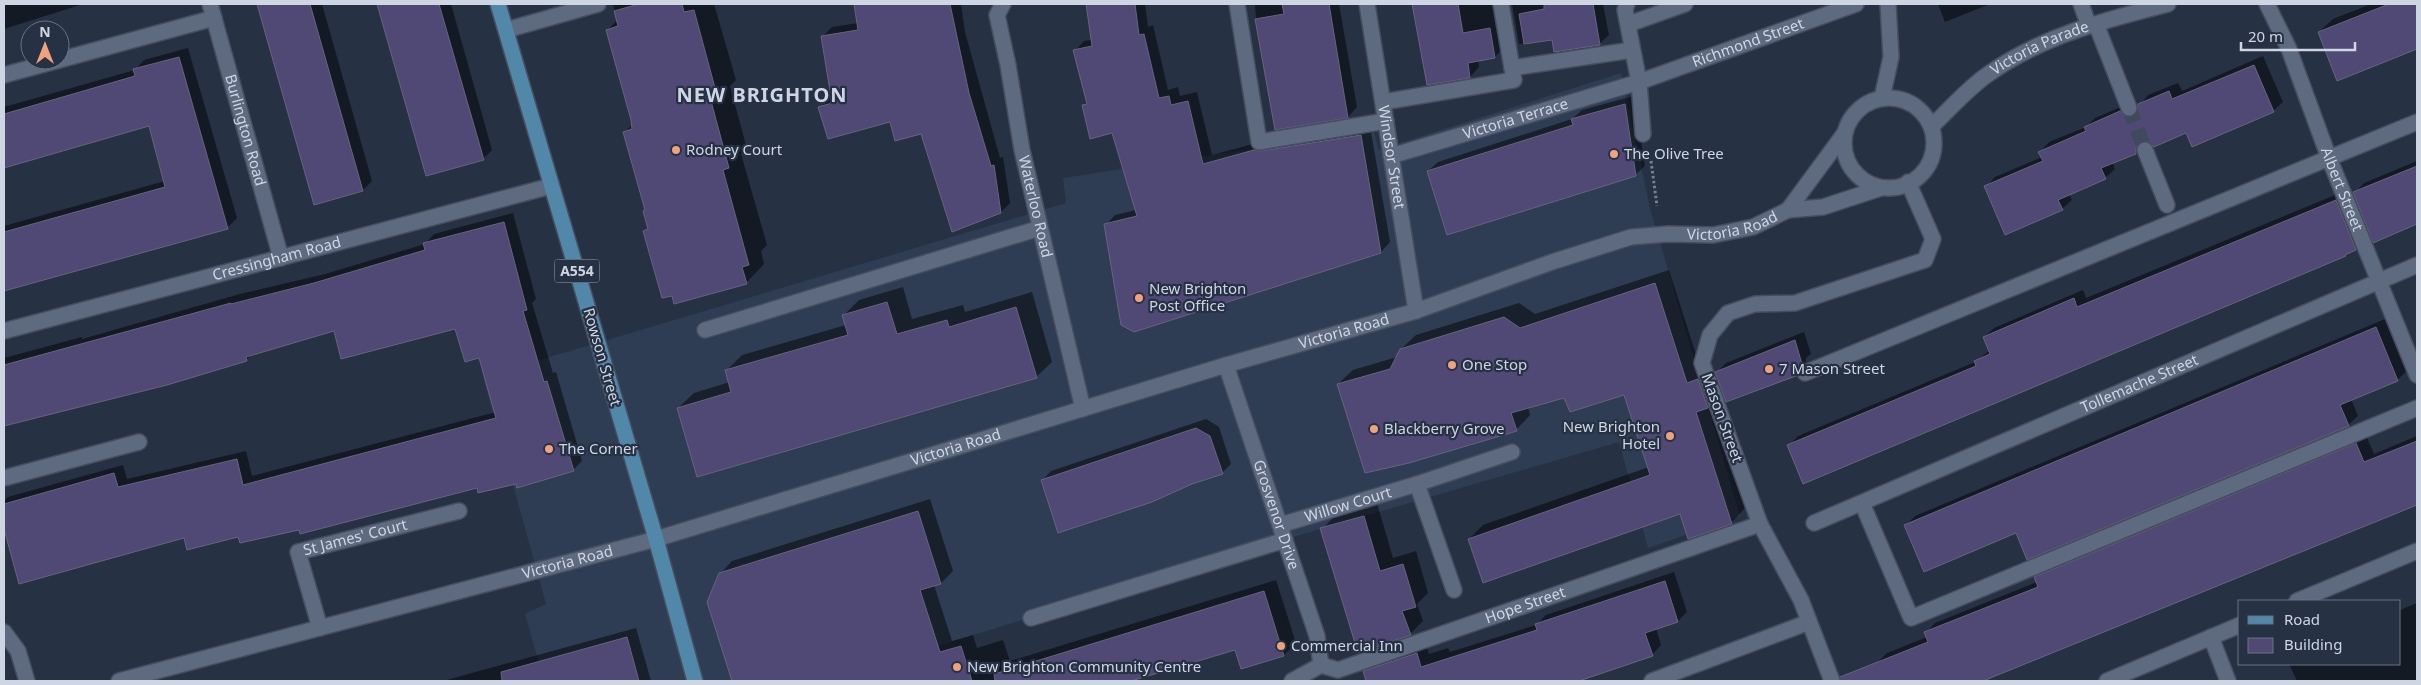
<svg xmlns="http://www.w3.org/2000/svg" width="2421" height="685" font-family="'Noto Sans',sans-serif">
<rect width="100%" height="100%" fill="#263144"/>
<path fill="#2e3c54" d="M1621 73 1650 208 1740 516 1648 548 1619 442 1255 548 938 646 885 664 892 681H544L525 614 546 604 483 377 1066 203 1063 178 1374 130 1378 150Z"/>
<g fill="#0007">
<path d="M4 4H83L4 29Z"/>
<path d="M257 4H322L372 181 363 190 315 204Z"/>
<path d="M377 4H451L492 150 483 159 427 175Z"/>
<path d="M613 4H714L736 80 730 86 747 149 741 154 767 245 761 251 764 264 746 283 672 294 645 231 649 227 646 209 625 132 633 124 607 31 617 20Z"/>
<path d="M855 4H961L965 32 1000 158 1003 157 1010 203 1001 212 922 132 891 120 820 107 832 97 823 36 832 27 858 23Z"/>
<path d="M1087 4H1145L1148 27 1153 25 1168 90 1178 87 1180 96 1197 92 1212 155 1264 141 1370 126 1390 242 1381 252 1134 330 1106 225 1115 215 1136 210 1113 132 1083 106 1088 101 1075 51 1084 41 1092 40Z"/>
<path d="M1255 4H1339L1357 107 1348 117 1276 128 1256 19Z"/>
<path d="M1413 4H1502L1504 47 1495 57 1478 60 1479 67 1470 77 1428 84Z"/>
<path d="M1512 4H1603L1609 35 1599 44 1553 38 1519 44Z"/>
<path d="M1938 4H1990L1945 22Z"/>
<path d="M2371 4H2417V48L2338 79 2319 32 2333 19Z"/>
<path d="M188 48 237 218 227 228 4 289V226L165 181 150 125 4 166V107L135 70 144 60Z"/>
<path d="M2263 56 2283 102 2273 111 2145 140V143L2136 153 2112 162 2115 169 2105 178 2069 194 2072 200 2062 209 1986 187 1995 177 2042 157 2040 152 2049 142 2086 127 2095 118 2130 103 2133 107H2138L2148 95 2178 83 2182 91Z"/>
<path d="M1634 96 1645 166 1635 175 1428 171 1438 162 1572 119 1582 110Z"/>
<path d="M2417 161V223L2374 241 2355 193 2364 183Z"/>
<path d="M2345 191 2365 240 2345 255 1789 446 1798 436 1975 362 1990 350 1984 337 1994 328 2083 290 2086 298Z"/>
<path d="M513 213 536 299 532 303 553 373 556 372 582 461 573 470 517 483 478 486 300 528 239 536 185 537 20 582 4 524V501L8 497 123 465 127 479 246 451 252 476 496 412 480 357 456 328 335 330 253 354 246 360 4 426V358L82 337V339L240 294 325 274 425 244 434 234Z"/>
<path d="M1669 270 1701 370 1712 366 1715 374 1726 363 1804 332 1811 354 1806 358 1805 366 1796 375 1723 391 1712 403 1745 508 1731 523 1681 513 1469 539 1483 525 1649 467 1625 394 1565 396 1528 407 1530 415 1516 430 1338 384 1353 370 1397 357 1401 349 1416 335 1519 303 1535 314Z"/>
<path d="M903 287 912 319 963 305 965 312 1032 292 1052 362 1036 377 678 408 694 393 730 382 726 371 742 355 846 325 843 316 859 300Z"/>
<path d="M2385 319 2407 371 2397 380 2351 399 2358 416 2348 425 2016 532 1906 525 1915 516Z"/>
<path d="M1206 419 1219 427 1231 464 1222 473 1191 483 1042 481 1051 471Z"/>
<path d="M2366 435 2374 454 2417 436V503L1979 681H1886L1878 662 1887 653 1927 637 1926 633 1935 623 2037 582 2035 578 2045 568Z"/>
<path d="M930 499 953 571 941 583 934 585 952 641 973 635 977 648 1003 640 1010 661 1276 580 1296 643 1284 655 1236 648 1127 681H733L708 602 720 574 732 561Z"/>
<path d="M1377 503 1393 558 1416 551 1428 593 1417 604 1423 621 1410 634 1322 529 1335 516Z"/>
<path d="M1674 572 1687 612 1678 621 1656 628 1661 645 1652 655 1576 681H1383L1378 667 1388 657 1426 644 1429 654 1448 648 1450 652 1536 625 1546 615Z"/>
<path d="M2417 603V681H2297L2289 664H2400V610Z"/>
<path d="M636 628 651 681H443Z"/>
</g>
<g fill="#504975" stroke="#67647b">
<path d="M257 4H310L363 191 314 205Z"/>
<path d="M377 4H439L484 160 426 176Z"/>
<path d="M639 4H682L684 12 694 10 718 99 711 101 729 168 723 170 749 265 742 267 747 284 674 304 672 296 662 298 643 231 648 229 643 211 645 210 623 132 632 129 631 120 606 30 618 26 614 11Z"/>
<path d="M854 4H950L969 93 991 166 994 165 1001 213 952 232 921 134 895 141 890 122 828 139 818 107 832 103 821 36 858 30Z"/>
<path d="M1086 4H1135L1139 35 1144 34 1159 98 1169 96 1171 105 1188 101 1203 164 1254 150 1261 151 1361 135 1381 253 1134 332 1121 325 1104 224 1137 216 1112 133 1090 139 1082 105 1087 104 1073 50 1092 46Z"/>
<path d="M1282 4H1329L1348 118 1275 130 1255 19 1284 14Z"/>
<path d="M1412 4H1458L1463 33 1490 28 1495 58 1468 63 1470 78 1427 85Z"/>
<path d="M1544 4H1593L1600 45 1554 52 1552 40 1524 44 1519 14 1544 9Z"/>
<path d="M2389 4H2417V49L2337 81 2318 32Z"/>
<path d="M179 57 228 229 4 291V232L165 187 149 126 4 168V114L135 76 133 69Z"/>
<path d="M2254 65 2274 112 2192 147 2186 133 2154 147 2147 141 2141 142 2136 148V154L2101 168 2106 179 2058 200 2063 210 2005 235 1984 186 2043 161 2038 152 2086 131 2084 127 2120 111 2124 116 2132 117 2137 113 2138 104 2169 91 2172 99Z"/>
<path d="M1625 104 1636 176 1447 235 1427 171 1573 125 1571 119Z"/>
<path d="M2417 166V224L2373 243 2353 192Z"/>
<path d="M2336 200 2356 250 2345 255 2346 256 1803 484 1787 445 1976 366 1974 361 1990 354 1983 337 2074 298 2077 307Z"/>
<path d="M504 222 527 310 523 311 544 382 547 381 574 471 517 488 516 484 478 493 477 488 300 534 299 530 240 543 238 537 187 550 184 538 19 584 4 529V504L114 473 118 487 237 459 243 485 496 418 479 358 465 362 455 329 341 359 334 331 246 357 247 361 167 385 4 426V365L231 303V304L314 283 425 250 423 243Z"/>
<path d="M1655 283 1687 383 1698 379 1708 408 1696 412 1732 524 1688 539 1680 514 1483 583 1468 539 1650 475 1624 395 1570 412 1564 398 1511 413 1517 431 1409 463 1365 473 1337 384 1390 369 1400 349 1504 317 1520 328Z"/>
<path d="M887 302 897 334 947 320 949 327 1016 307 1037 378 697 477 677 408 731 392 725 370 848 335 842 315Z"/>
<path d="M2376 327 2398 381 2340 405 2349 426 2027 560 2016 533 1924 572 1904 525Z"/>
<path d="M1795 340 1802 364 1797 368 1796 376 1726 402 1715 372Z"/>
<path d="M1196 428 1210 436 1223 474 1192 484 1152 502 1058 533 1041 480Z"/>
<path d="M2417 441V505L1983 681H1841L1840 677 1928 642 1924 632 2038 587 2034 577 2356 443 2364 462Z"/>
<path d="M918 511 941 584 920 590 940 652 961 646 972 681H732L707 602 719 573Z"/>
<path d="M1364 516 1380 571 1403 564 1416 607 1402 611 1411 635 1358 653 1320 528Z"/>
<path d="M1665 581 1678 622 1645 633 1653 656 1579 681H1366L1363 671 1417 653 1421 667 1537 630 1535 624Z"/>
<path d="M1264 591 1284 656 1241 669 1235 650 1131 681H995L994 674Z"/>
<path d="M627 637 639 681H502L501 672Z"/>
</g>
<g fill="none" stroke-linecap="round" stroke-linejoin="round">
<path stroke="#3f4a5c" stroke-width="15" stroke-dasharray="15 8" stroke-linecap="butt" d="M2129 108 2145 150"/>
<g stroke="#454d5e" stroke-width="18">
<g id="minor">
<path id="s1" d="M210 4 281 258"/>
<path id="s2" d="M1003 4 997 15 1008 65 1022 150 1083 409"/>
<path d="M1237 4 1259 142 1386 121"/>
<path id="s3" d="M1367 4 1416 311"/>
<path d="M2081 4 2089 26"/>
<path id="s4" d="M2267 4 2289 49 2329 158 2417 375"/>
<path d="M1629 24 1685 4"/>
<path d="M2096 24 2129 108"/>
<path d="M506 30 598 4"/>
<path d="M1512 68 1632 50"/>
<path d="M4 75 214 18"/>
<path d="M1882 98 1891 57 1888 4"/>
<circle cx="1889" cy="143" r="45"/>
<path d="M1383 102 1514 80 1501 4"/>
<path id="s5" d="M1931 127C1949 110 1967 89 1987 75 2041 36 2105 20 2168 4"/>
<path id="s6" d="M1643 134 1639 82 1856 4"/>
<path d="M1844 134 1788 210 1823 207 1881 188"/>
<path d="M2145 150 2167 205"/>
<path id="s7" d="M1391 156 1639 82 1625 10 1627 4"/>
<path d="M705 330 1040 228"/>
<path id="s8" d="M4 331 551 186"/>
<path id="s9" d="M1226 365 1317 636 1321 665"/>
<path d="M1805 373 2417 122"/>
<path d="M4 478 139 442"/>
<path d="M1417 484 1454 590"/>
<path d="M1862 503 1911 618 2417 408"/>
<path id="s10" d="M1814 523 2417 265"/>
<path id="s11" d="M1280 525 1417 484 1512 452"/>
<path d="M2297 601 2417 551"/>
<path d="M1031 618 1285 540"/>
<path id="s12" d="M320 628 298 552 459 511"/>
<path d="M4 632 18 651 27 681"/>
<path d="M2211 637 2228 681"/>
<path id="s13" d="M119 681 656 539 1226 365 1416 311 1552 262 1631 237 1668 234 1713 235 1753 227 1788 210"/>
<path id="s14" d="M1292 681 1321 665 1338 670 1760 524"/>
<path d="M1652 681 1809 622"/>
<path d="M1832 681 1801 600 1760 524 1702 363 1710 335 1728 313 1755 304 1795 303 1925 260 1933 239 1908 182"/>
<path d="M2107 681 2240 625"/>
</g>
</g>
<g stroke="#454d5e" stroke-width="18">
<path id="major" d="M498 4 656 539 695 681"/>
</g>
<path stroke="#788192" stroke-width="3" stroke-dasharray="2.5 2.5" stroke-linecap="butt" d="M1651 161 1657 206"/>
<use href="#minor" stroke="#5e6a80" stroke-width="15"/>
<use href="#major" stroke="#5187a9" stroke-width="15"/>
</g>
<g fill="#f1a17c" stroke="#263144" stroke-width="2">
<circle cx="676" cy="150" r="5"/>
<circle cx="1614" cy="154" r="5"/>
<circle cx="1139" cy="298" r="5"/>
<circle cx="1452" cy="365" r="5"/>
<circle cx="1769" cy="369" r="5"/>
<circle cx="1374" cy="429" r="5"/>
<circle cx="1670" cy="436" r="5"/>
<circle cx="549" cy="449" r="5"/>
<circle cx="1281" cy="646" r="5"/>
<circle cx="957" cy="667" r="5"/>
</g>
<g text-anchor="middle" stroke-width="4.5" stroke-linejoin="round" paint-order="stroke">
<rect fill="#263144" stroke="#9ca4b3" stroke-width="1" x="554.5" y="259.5" width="45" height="23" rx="4"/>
<g font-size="14" font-weight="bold" fill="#cfd6e3">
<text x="577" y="276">A554</text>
</g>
<g font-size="15" fill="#cfd6e3" stroke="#263144">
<text dy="5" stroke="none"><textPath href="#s6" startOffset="168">Richmond Street</textPath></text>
<text dy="5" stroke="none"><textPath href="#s5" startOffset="136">Victoria Parade</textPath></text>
<text dy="5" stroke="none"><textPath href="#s7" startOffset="130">Victoria Terrace</textPath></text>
<text dy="5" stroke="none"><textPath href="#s1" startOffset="131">Burlington Road</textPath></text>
<text dy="5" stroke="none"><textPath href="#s3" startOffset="155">Windsor Street</textPath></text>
<text dy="5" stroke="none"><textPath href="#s4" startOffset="200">Albert Street</textPath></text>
<text dy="5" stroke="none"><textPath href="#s2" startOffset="208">Waterloo Road</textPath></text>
<text dy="5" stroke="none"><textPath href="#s13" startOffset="1679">Victoria Road</textPath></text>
<text dy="5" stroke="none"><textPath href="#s8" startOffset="282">Cressingham Road</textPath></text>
<text dy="5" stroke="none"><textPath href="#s13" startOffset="1274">Victoria Road</textPath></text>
<text transform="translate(602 357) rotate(74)" y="5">Rowson Street</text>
<text dy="5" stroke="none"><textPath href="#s10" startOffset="354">Tollemache Street</textPath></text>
<text transform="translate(1722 418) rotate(70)" y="5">Mason Street</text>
<text dy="5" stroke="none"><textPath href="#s13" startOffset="869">Victoria Road</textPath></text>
<text dy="5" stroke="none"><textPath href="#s11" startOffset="71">Willow Court</textPath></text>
<text dy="5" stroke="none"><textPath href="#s9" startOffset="158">Grosvenor Drive</textPath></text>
<text dy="5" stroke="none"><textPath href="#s12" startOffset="138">St James' Court</textPath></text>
<text dy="5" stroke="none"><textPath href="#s13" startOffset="464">Victoria Road</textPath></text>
<text dy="5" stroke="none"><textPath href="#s14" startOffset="249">Hope Street</textPath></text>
</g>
<g font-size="15" fill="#cfd6e3" stroke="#263144" text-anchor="start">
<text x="686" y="155">Rodney Court</text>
<text x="1624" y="159">The Olive Tree</text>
<text x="1149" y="294">New Brighton<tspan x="1149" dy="17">Post Office</tspan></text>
<text x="1462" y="370">One Stop</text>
<text x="1779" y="374">7 Mason Street</text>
<text x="1660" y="432" text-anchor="end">New Brighton<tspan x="1660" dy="17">Hotel</tspan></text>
<text x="1384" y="434">Blackberry Grove</text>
<text x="559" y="454">The Corner</text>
<text x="1291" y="651">Commercial Inn</text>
<text x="967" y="672">New Brighton Community Centre</text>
</g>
<g font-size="20" font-weight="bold" letter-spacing="1" fill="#cfd6e3" stroke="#263144">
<text x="762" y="102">NEW BRIGHTON</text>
</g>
</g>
<rect width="2421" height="685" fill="none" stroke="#cfd6e3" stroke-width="10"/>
<rect x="2238" y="600" width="162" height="65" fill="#263144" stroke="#6a7384"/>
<rect x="2248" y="616" width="25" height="8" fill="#5187a9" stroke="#6a7384"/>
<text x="2284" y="625" font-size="15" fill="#cfd6e3">Road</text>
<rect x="2248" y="638" width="25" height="15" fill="#504975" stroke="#6a7384"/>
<text x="2284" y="650" font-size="15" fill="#cfd6e3">Building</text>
<g transform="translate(45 45)"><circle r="24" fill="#263144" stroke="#6a7384"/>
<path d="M0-4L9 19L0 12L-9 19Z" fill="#f1a17c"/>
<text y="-8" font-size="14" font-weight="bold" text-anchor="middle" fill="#cfd6e3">N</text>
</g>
<path d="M2241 42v8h114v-8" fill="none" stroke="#cfd6e3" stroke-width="2.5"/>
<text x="2248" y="42" font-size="15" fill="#cfd6e3" stroke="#263144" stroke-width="4" paint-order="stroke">20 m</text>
</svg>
